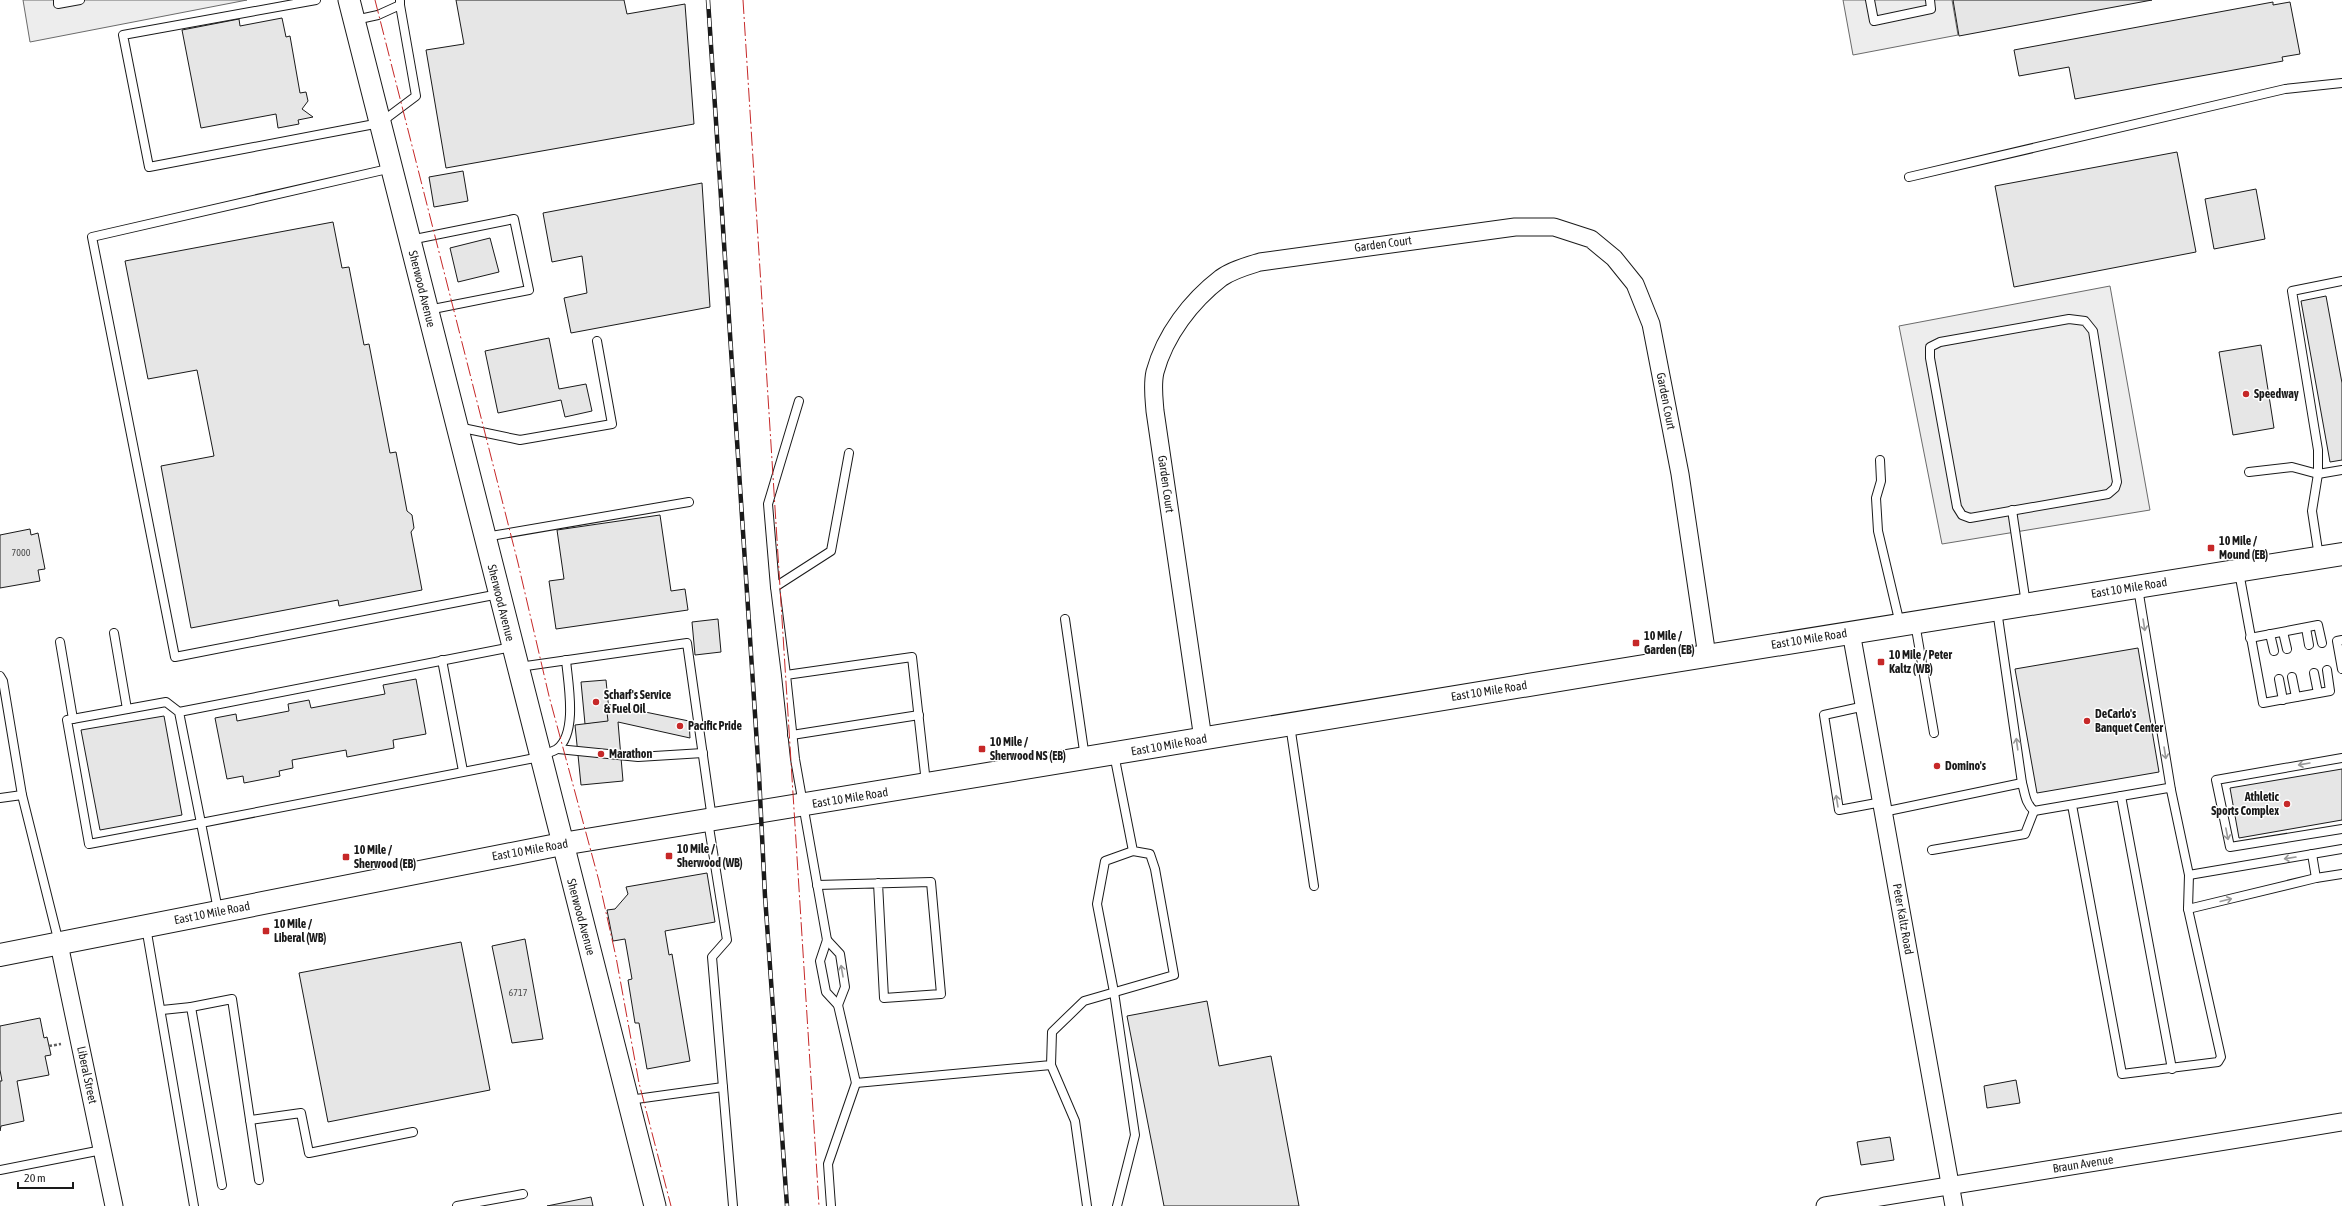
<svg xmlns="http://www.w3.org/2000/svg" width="2342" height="1206" font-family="'Asap Condensed',sans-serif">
<rect width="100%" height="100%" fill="#fff"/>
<g fill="#ededed" stroke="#6a6a6a">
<path d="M23 0H247L30 42Z"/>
<path d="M1843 0H1952L1958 35 1853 55Z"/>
<path d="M2110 286 2150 510 1942 544 1899 326Z"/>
</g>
<g fill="#e6e6e6" stroke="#1a1a1a">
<path d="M456 0H624L627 14 685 4 694 124 446 168 426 50 464 44Z"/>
<path d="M1953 0H2152L1959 36Z"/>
<path d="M2273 2V5L2290 2 2300 54 2282 57 2283 61 2075 99 2069 67 2019 76 2014 50Z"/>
<path d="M282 18 286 37 290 36 300 93 306 92 308 101 302 109 313 117 298 120 299 124 278 128 276 114 201 128 182 30 239 19 240 26Z"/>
<path d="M2177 152 2196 252 2014 287 1995 186Z"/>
<path d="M463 171 468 201 434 207 429 177Z"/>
<path d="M702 183 710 307 571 333 564 298 587 293 582 256 552 262 543 213Z"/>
<path d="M2256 189 2265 239 2214 249 2205 199Z"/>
<path d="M333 222 342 268 349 267 364 345 369 344 390 453 396 452 407 511 412 515 414 528 411 532 422 590 339 606 338 600 191 628 161 466 214 456 197 370 148 379 125 261Z"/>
<path d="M490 238 499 272 458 282 450 248Z"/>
<path d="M2326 296 2342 383V460L2330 462 2301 301Z"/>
<path d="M549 338 559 389 586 384 592 411 565 417 561 400 498 413 485 351Z"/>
<path d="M2261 345 2274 428 2233 435 2219 352Z"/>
<path d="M660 515 671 591 685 589 688 610 556 629 549 581 564 579 557 530Z"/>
<path d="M30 529 31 535 38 533 45 569 38 570 40 581 0 588V535Z"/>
<path d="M718 619 721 652 695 655 692 622Z"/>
<path d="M2138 648 2159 772 2037 793 2015 669Z"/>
<path d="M416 679 426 734 393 740 394 748 347 757 346 750 292 760 293 768 279 771 280 776 244 783 243 776 227 779 215 718 236 714 237 721 289 711 288 704 309 700 311 708 385 694 383 685Z"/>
<path d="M606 680 610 722 585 724 581 682Z"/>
<path d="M606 704 689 721 690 738 618 722 623 781 581 785 575 725 608 721Z"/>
<path d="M164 716 182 815 100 830 81 730Z"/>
<path d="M2342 769V820L2239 838 2230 788Z"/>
<path d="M707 873 715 922 665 931 669 955 672 954 690 1061 647 1069 639 1023H635L628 980 632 979 625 939 613 941 607 910 615 909 628 894 626 887Z"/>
<path d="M525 939 543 1039 512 1043 492 946Z"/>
<path d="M461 942 490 1090 328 1122 299 973Z"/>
<path d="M1207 1001 1219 1066 1271 1056 1299 1206H1164L1127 1016Z"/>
<path d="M40 1018 44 1038 47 1037 51 1055 45 1056 49 1075 17 1081 24 1121 1 1126 0 1131V1081H2L0 1070V1026Z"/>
<path d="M2016 1080 2020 1103 1987 1108 1984 1086Z"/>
<path d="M1890 1137 1894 1160 1861 1165 1857 1142Z"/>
<path d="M591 1197 593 1206H547Z"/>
</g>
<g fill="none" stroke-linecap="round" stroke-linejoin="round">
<g stroke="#1a1a1a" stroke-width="10">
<g id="service">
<path d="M58 0V4L80 0"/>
<path d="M316 0 123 35 149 167 380 123 416 96 400 5"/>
<path d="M1870 0 1874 21 1931 9 1930 0"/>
<path d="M355 20 378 15 400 5V1"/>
<path d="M392 168 92 237 175 657 499 594"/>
<path d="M1909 177 2285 89 2342 83"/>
<path d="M410 240 514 219 529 290 428 310"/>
<path d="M2069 319 2085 321 2093 331 2117 482 2115 488 2108 494 1970 518 1962 515 1957 507 1930 358V347L1940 342Z"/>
<path d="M458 427 520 440 612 424 597 341"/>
<path d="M1880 460 1881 481 1876 498 1878 531 1900 624"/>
<path d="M2249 472 2292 467 2318 474 2342 470"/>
<path d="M2012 510 2026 604"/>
<path d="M485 537 689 502"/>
<path d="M2319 557 2312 511 2318 474V450L2292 291 2342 281"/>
<path d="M2239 572 2263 703 2330 691 2327 670"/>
<path d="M775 587 768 504 799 401"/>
<path d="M2138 588 2171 790"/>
<path d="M1997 610 2022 783C2025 793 2025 803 2034 811L2168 788 2171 790 2189 875 2188 909 2221 1057 2218 1062 2122 1074 2072 805"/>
<path d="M1065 619 1085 758"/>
<path d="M1915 623 1934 733"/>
<path d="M2306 628 2309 645"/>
<path d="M2283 632 2287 649"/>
<path d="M114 633 127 709"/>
<path d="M2270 634 2274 651"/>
<path d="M2250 638 2318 625 2322 643"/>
<path d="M2342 640 2337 641 2342 669"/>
<path d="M60 642 73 719"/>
<path d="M442 660 463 771"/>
<path d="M519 667 687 643 712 819"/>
<path d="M2314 673 2318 693"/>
<path d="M786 675 775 587 831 551 849 453"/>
<path d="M0 676 3 681 22 795"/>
<path d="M2292 677 2296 697"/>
<path d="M2279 679 2283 700"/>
<path d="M1865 706 1824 715 1839 810 1882 802"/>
<path d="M179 712 166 702 67 720 89 844 201 823 179 712 512 647"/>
<path d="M1290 725 1314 886"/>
<path d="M792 735 919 715"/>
<path d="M558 749 638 757 703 753"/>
<path d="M2342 758 2216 780 2230 847 2342 829"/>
<path d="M926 783 912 657 786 675 795 759 827 940 820 961 826 992 838 1005 856 1083 1051 1065 1052 1032 1084 1001 1174 975 1155 869 1150 854 1133 851 1114 754"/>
<path d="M2121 796 2172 1069"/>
<path d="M0 798 22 795 59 943"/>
<path d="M1883 812 2022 783"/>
<path d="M708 821 727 940 712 957 733 1206"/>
<path d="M1932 850 2025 834 2034 811"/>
<path d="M2312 854 2316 878"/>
<path d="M2189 875 2342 849"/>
<path d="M817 885 931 882 941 994 884 998 878 883"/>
<path d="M2188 909 2316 878 2342 874"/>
<path d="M218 910 201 823 540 757C545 754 552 752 557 749 578 733 568 683 566 660"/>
<path d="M146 927 194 1206"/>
<path d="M827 940 840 954 845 987 838 1005"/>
<path d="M191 1007 232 999 259 1180"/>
<path d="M162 1010 191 1007 222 1185"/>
<path d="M1051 1065 1075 1121 1087 1206"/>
<path d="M629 1100 723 1087"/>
<path d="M250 1120 301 1113 309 1153 413 1132"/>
<path d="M0 1170 102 1150"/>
<path d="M457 1206 523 1194"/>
<path d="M831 1206 828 1164 856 1083"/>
<path d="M1117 1206 1135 1135 1114 992 1097 904 1105 861 1133 851"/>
</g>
</g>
<g stroke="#1a1a1a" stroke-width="19">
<g id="minor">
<path d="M1851 632 1954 1206"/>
<path d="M1203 739 1155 411C1154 398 1152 385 1155 372 1165 335 1191 301 1221 278 1232 270 1247 266 1260 262L1515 227H1554L1591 239 1614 258 1635 284 1651 324 1680 474 1707 656"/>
<path d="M59 944 114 1206"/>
<path d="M1825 1206 2342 1122"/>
</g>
</g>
<g stroke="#1a1a1a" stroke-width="23">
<path id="tertiary" d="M349 0 655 1206"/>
</g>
<g stroke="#1a1a1a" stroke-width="24">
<path id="secondary" d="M0 955 562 844 1638 667 2342 554"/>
</g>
<path stroke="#5f5f5f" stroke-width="2.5" stroke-dasharray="3 2" stroke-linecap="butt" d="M49 1046 61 1044"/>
<use href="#service" stroke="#fff" stroke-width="8"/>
<use href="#minor" stroke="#fff" stroke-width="17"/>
<use href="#tertiary" stroke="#fff" stroke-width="21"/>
<use href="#secondary" stroke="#fff" stroke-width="22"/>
<g stroke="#1a1a1a" stroke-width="4.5">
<path id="rail" d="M708 0 759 775 765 896 787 1206"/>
</g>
<use href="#rail" stroke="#fff" stroke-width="3" stroke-dasharray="9" stroke-linecap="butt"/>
<g stroke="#c62828" stroke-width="1" stroke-dasharray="14 3 2 3" stroke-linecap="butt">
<path d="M375 0 518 563 549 696 599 881 616 957 639 1083 671 1206"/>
<path d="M743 0 819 1206"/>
</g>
</g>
<defs><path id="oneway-shaft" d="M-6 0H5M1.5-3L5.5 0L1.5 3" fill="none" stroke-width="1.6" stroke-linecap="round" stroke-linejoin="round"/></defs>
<g stroke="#989898">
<use href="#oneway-shaft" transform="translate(2144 625) rotate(81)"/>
<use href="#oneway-shaft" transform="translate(2017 744) rotate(-98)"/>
<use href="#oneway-shaft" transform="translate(2165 753) rotate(81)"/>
<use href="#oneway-shaft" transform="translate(2304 764) rotate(170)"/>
<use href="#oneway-shaft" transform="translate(1837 801) rotate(-99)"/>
<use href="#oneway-shaft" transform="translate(2227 834) rotate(79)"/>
<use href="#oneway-shaft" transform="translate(2290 858) rotate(171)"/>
<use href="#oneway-shaft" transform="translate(2226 900) rotate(-14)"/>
<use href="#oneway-shaft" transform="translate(842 971) rotate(-100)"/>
</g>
<g fill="#c62828" stroke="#fff" stroke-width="1.5">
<circle cx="2246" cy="394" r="4"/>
<rect x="2207" y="544" width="8" height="8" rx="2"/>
<rect x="1632" y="639" width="8" height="8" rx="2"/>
<rect x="1877" y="658" width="8" height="8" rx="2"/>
<circle cx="596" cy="702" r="4"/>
<circle cx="2087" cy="721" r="4"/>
<circle cx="680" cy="726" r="4"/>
<rect x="978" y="745" width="8" height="8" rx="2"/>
<circle cx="601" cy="754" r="4"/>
<circle cx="1937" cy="766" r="4"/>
<circle cx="2287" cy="804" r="4"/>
<rect x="665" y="852" width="8" height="8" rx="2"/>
<rect x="342" y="853" width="8" height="8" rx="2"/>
<rect x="262" y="927" width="8" height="8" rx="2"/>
</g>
<g text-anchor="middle" stroke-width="3" stroke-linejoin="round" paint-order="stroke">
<g font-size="10" fill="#4d4d4d">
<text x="21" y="556">7000</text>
<text x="518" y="996">6717</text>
</g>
<g font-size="12" fill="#1a1a1a" stroke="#fff">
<text transform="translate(1383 244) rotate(-8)" y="4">Garden Court</text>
<text transform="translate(422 289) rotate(76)" y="4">Sherwood Avenue</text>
<text transform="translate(1666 401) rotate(79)" y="4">Garden Court</text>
<text transform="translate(1166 484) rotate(82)" y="4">Garden Court</text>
<text transform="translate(2129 588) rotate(-9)" y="4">East 10 Mile Road</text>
<text transform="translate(501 603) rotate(76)" y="4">Sherwood Avenue</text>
<text transform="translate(1809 639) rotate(-9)" y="4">East 10 Mile Road</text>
<text transform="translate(1489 691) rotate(-9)" y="4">East 10 Mile Road</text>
<text transform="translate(1169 745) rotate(-10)" y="4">East 10 Mile Road</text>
<text transform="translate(850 798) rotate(-9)" y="4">East 10 Mile Road</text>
<text transform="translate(530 850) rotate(-10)" y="4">East 10 Mile Road</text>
<text transform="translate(212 913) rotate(-11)" y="4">East 10 Mile Road</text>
<text transform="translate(581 917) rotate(75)" y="4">Sherwood Avenue</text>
<text transform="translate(1903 919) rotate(80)" y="4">Peter Kaltz Road</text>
<text transform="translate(87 1075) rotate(78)" y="4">Liberal Street</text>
<text transform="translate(2083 1164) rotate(-9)" y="4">Braun Avenue</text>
</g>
<g font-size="12" font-weight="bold" fill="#1a1a1a" stroke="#fff" text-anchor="start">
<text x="2254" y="398">Speedway</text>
<text x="2219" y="545">10 Mile /<tspan x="2219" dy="14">Mound (EB)</tspan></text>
<text x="1644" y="640">10 Mile /<tspan x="1644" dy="14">Garden (EB)</tspan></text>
<text x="1889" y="659">10 Mile / Peter<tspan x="1889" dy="14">Kaltz (WB)</tspan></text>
<text x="604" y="699">Scharf's Service<tspan x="604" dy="14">&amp; Fuel Oil</tspan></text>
<text x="2095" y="718">DeCarlo's<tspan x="2095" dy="14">Banquet Center</tspan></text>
<text x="688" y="730">Pacific Pride</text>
<text x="990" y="746">10 Mile /<tspan x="990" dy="14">Sherwood NS (EB)</tspan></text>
<text x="609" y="758">Marathon</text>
<text x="1945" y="770">Domino's</text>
<text x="2279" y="801" text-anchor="end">Athletic<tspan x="2279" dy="14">Sports Complex</tspan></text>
<text x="677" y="853">10 Mile /<tspan x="677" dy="14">Sherwood (WB)</tspan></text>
<text x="354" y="854">10 Mile /<tspan x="354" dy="14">Sherwood (EB)</tspan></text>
<text x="274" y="928">10 Mile /<tspan x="274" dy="14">Liberal (WB)</tspan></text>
</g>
</g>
<path d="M18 1182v6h55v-6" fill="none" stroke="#1a1a1a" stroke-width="2"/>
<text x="24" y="1182" font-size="12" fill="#1a1a1a" stroke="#ffffff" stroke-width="3" paint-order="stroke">20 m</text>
</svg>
